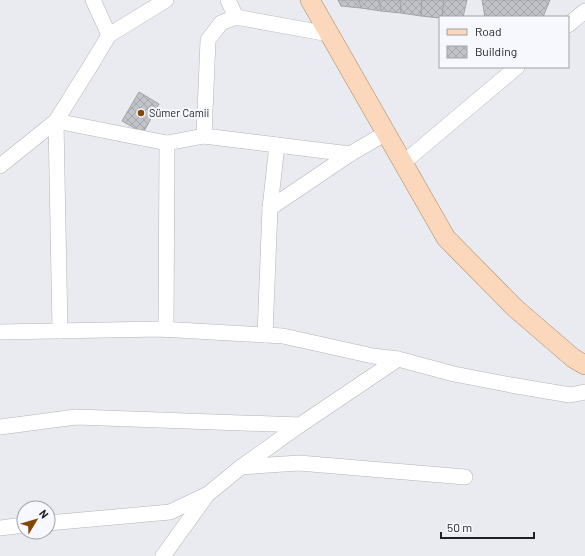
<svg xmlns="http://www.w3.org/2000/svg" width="585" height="556" font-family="Barlow,sans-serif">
<defs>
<pattern id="building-cross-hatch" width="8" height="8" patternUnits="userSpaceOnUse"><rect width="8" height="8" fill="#c2c3c8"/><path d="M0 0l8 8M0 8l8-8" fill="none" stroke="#a6a7ac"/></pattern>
</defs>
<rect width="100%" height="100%" fill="#eaebf0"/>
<g fill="url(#building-cross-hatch)" stroke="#a2a2a7">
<path d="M338 0H359L361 8 341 6Z"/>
<path d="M359 0H379L381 11 361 8Z"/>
<path d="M379 0H400L401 13 381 11Z"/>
<path d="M400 0H422L421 16 401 13Z"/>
<path d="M422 0H444L442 17 440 18 421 16Z"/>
<path d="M444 0H467L463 17H442Z"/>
<path d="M482 0H550L543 17H485Z"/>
<path d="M139 92 159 104 143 133 122 121Z"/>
</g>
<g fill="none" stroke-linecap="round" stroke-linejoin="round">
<g stroke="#b3b4b9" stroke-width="16">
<g id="minor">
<path d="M93 0 109 35"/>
<path d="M228 0 236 17"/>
<path d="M568 25 585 11"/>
<path d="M204 136 208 40 221 23 236 17 329 34"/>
<path d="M403 163 517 67"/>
<path d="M0 166 56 121 91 65 109 35 166 0"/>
<path d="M270 208 350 154 386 133"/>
<path d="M166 330 167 143"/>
<path d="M60 331 56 121 167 143 204 136 350 154"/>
<path d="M0 332 160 329 283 336 373 356 398 359 454 374 511 385 570 395 585 392"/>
<path d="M265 335 270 208 277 145"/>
<path d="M0 427 76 417 300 425"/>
<path d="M241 467 299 463 465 477"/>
<path d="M48 523 170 512 208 494 241 467 300 425 398 359"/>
<path d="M0 528 24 525"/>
<path d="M163 556 207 495"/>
</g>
</g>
<g stroke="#ad8568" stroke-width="20">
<path id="major" d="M310 0 446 238 515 308 573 358 585 365"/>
</g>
<use href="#minor" stroke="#fff" stroke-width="15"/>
<use href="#major" stroke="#fbd7bb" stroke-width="19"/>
</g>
<circle fill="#844606" stroke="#f7f8fd" stroke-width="1.5" cx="141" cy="113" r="4"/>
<g text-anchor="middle" stroke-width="4" stroke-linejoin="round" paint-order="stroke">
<g font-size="11" fill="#1f2021" stroke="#f7f8fd" text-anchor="start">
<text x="149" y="117">Sümer Camii</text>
</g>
</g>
<rect x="439" y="16" width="130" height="52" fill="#f7f8fd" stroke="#a1a2a5"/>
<rect x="447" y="29" width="20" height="6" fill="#fbd7bb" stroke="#a1a2a5"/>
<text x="475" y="36" font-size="12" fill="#1f2021">Road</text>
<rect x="447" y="46" width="20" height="12" fill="url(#building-cross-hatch)" stroke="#a1a2a5"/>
<text x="475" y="56" font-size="12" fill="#1f2021">Building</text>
<g transform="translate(36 520) rotate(52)"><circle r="19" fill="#f7f8fd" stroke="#a1a2a5"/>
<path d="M0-3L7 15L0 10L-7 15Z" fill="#844606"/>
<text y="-6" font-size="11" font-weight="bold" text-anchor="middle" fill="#1f2021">N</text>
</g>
<path d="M441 532v6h93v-6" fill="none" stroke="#1f2021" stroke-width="2"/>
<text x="447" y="532" font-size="12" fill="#1f2021" stroke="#f7f8fd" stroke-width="3" paint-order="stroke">50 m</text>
</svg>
